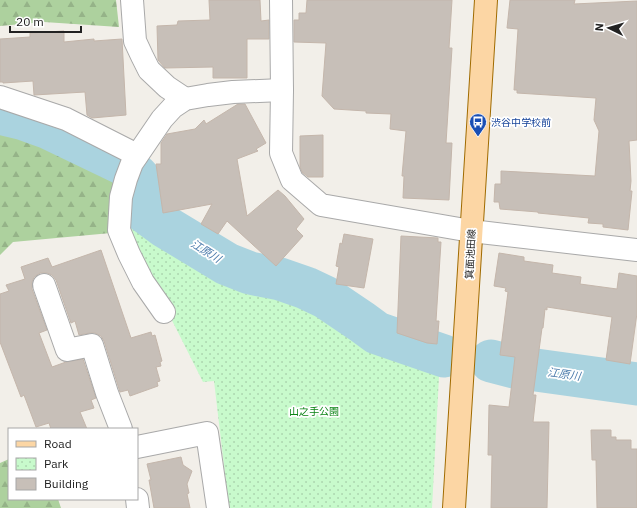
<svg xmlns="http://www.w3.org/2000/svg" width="637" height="508" font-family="'IBM Plex Sans','Noto Sans JP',sans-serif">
<defs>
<pattern id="forest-firs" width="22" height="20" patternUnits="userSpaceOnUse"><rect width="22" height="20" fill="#add19e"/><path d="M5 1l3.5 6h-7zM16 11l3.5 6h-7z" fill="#95b388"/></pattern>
<pattern id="park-dots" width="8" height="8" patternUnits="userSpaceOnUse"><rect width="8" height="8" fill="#c8facc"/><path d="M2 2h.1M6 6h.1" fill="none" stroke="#acd6af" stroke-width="1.8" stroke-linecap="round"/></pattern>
</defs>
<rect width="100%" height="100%" fill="#f2efe9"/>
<g fill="url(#forest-firs)">
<path d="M0 0H116L119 27 44 22 0 26Z"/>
<path d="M0 118 137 170 111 233 13 242 0 255Z"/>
<path d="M9 459V499H58L61 508H0V463Z"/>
</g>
<path fill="url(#park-dots)" d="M134 186 138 210 151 222 226 270 272 280 307 291 381 339 424 354 440 358 432 508H229L214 381 203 382 133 243 129 223 130 200Z"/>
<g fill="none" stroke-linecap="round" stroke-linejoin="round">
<g stroke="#aad3df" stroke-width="43">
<path d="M0 113 24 119 49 128 124 164 138 177 140 202 145 212 164 226 227 264 250 273 280 279 306 288 325 297 362 322 377 333 444 356"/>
<path d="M491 361 514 367 637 384"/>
</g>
</g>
<g fill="#c7bfb8" stroke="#c4b6ab">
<path d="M209 0H260L261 21 269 20V39H247V78H213V67L165 68 158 60 157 26 177 25 178 21 210 20Z"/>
<path d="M307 0H452L449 48H452L446 143H452L449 200 403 198 404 176H402L406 131 390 129 391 114 366 113V111L334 109 322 96 326 43 294 42V20H299V13H306Z"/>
<path d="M510 0H575L574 4 637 1V140L629 141 631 181 630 191H632L628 230 603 227V224L588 223 589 218 538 213V212L500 209 499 202H494L495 184H501V171L595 176 599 131 594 120 596 98 517 93V90H514L518 29 507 28Z"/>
<path d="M64 31V42L94 39V41L122 39 126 115 92 118 87 115 85 92 34 95 33 81 3 83V82H0V39L30 37V33Z"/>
<path d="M238 104H245L266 143 256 149 258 151 237 159 247 216 278 190 285 196 304 219 296 229 303 236 276 266 227 221 218 234 201 224 212 204 163 213 156 164H161V143L167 134 195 129 204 120 206 124Z"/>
<path d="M323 135V177H308L302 172 300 167V136Z"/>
<path d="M344 234 373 239 364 288 336 284 339 267 336 266 340 243 342 244Z"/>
<path d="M401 236 438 238V242H441L436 321H439L437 344 427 343 397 333Z"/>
<path d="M101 250 131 338 151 332 152 336 155 335 162 361 160 362 161 366 156 367 160 381 157 382 158 386 130 396 128 390 120 392 104 341 101 336 95 333H90L79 335 75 321 71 323 56 280 52 275 47 273H40L34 277 32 282V289L47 330 39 333 52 367 66 362 83 359 96 398 91 400 94 408 80 412 87 429H51L49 423 36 427 24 395 21 397 0 342V294L9 291 6 285 25 279 21 267 48 258 52 267Z"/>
<path d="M499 253 524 257V261L553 265 552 273 581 277 580 284 617 289 619 273 637 276V313L630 364 606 360 612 317 547 307V310L545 309 543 328H542L533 395H536L533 422H549L547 508H491L492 455H488L489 405 509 407 515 357 500 355 508 292 505 291 506 288 494 286Z"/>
<path d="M591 430H611V437H616V440H631V449H637V508H597L596 460H592Z"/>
<path d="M181 457 183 465 192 471 187 484 189 493 187 494 190 508H154L149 480H151L147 464Z"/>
</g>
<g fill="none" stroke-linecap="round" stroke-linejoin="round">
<g stroke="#a9a9a9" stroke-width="24">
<g id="minor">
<path d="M132 0 135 41 142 56 149 70 167 87 185 99"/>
<path d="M281 0 282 90 281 153 292 180 321 205 471 231 637 250"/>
<path d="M0 97 66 119 137 155"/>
<path d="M44 285 67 350 92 345 107 393 121 429"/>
<path d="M164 312 143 282 129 254 119 230 121 197 126 179 132 163 162 119 173 107 185 99 208 95 233 92 282 90"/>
<path d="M137 447 207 433 218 508"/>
<path d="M137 499 138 508"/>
</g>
</g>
<g stroke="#a06b00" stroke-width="24">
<path id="major" d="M454 508 486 0"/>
</g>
<use href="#minor" stroke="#fff" stroke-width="22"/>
<use href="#major" stroke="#fcd6a4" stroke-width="22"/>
</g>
<defs>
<g id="bus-pin" transform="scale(0.9)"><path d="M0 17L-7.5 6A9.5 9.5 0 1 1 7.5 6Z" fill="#1a4fb4" stroke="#fff"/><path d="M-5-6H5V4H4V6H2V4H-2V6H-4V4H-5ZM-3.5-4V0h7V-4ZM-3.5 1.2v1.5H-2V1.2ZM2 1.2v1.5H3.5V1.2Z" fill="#fff"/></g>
</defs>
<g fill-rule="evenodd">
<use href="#bus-pin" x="478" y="122"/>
</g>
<g text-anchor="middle" stroke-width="3.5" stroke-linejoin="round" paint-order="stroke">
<g font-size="10" fill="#164399" stroke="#fff" text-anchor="start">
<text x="491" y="126">渋谷中学校前</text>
</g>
<g font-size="10" fill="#222" stroke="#fff">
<text transform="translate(470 254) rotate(-87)" y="4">箕面池田線</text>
</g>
<g font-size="10" fill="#0c8416" stroke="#fff">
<text x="314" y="415">山之手公園</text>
</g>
<g font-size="11" font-style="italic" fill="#4a7aab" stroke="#fff">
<text transform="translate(206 251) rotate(32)" y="4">江原川</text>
<text transform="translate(564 374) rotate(8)" y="4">江原川</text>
</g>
</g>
<rect x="8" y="428" width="130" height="72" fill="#ffffff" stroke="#a7a7a7"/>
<rect x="16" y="441" width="20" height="6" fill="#fcd6a4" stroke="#a7a7a7"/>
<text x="44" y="448" font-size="12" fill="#222222">Road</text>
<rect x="16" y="458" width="20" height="12" fill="url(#park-dots)" stroke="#a7a7a7"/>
<text x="44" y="468" font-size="12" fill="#222222">Park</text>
<rect x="16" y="478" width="20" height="12" fill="#c7bfb8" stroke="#a7a7a7"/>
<text x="44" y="488" font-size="12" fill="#222222">Building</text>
<g transform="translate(609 28) rotate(275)" stroke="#ffffff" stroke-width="3" paint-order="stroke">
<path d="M0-3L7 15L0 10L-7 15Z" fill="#222222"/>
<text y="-6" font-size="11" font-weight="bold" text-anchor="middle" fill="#222222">N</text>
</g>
<path d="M10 26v6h71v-6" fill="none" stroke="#222222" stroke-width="2"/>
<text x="16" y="26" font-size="12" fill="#222222" stroke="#ffffff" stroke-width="3" paint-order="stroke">20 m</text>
</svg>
